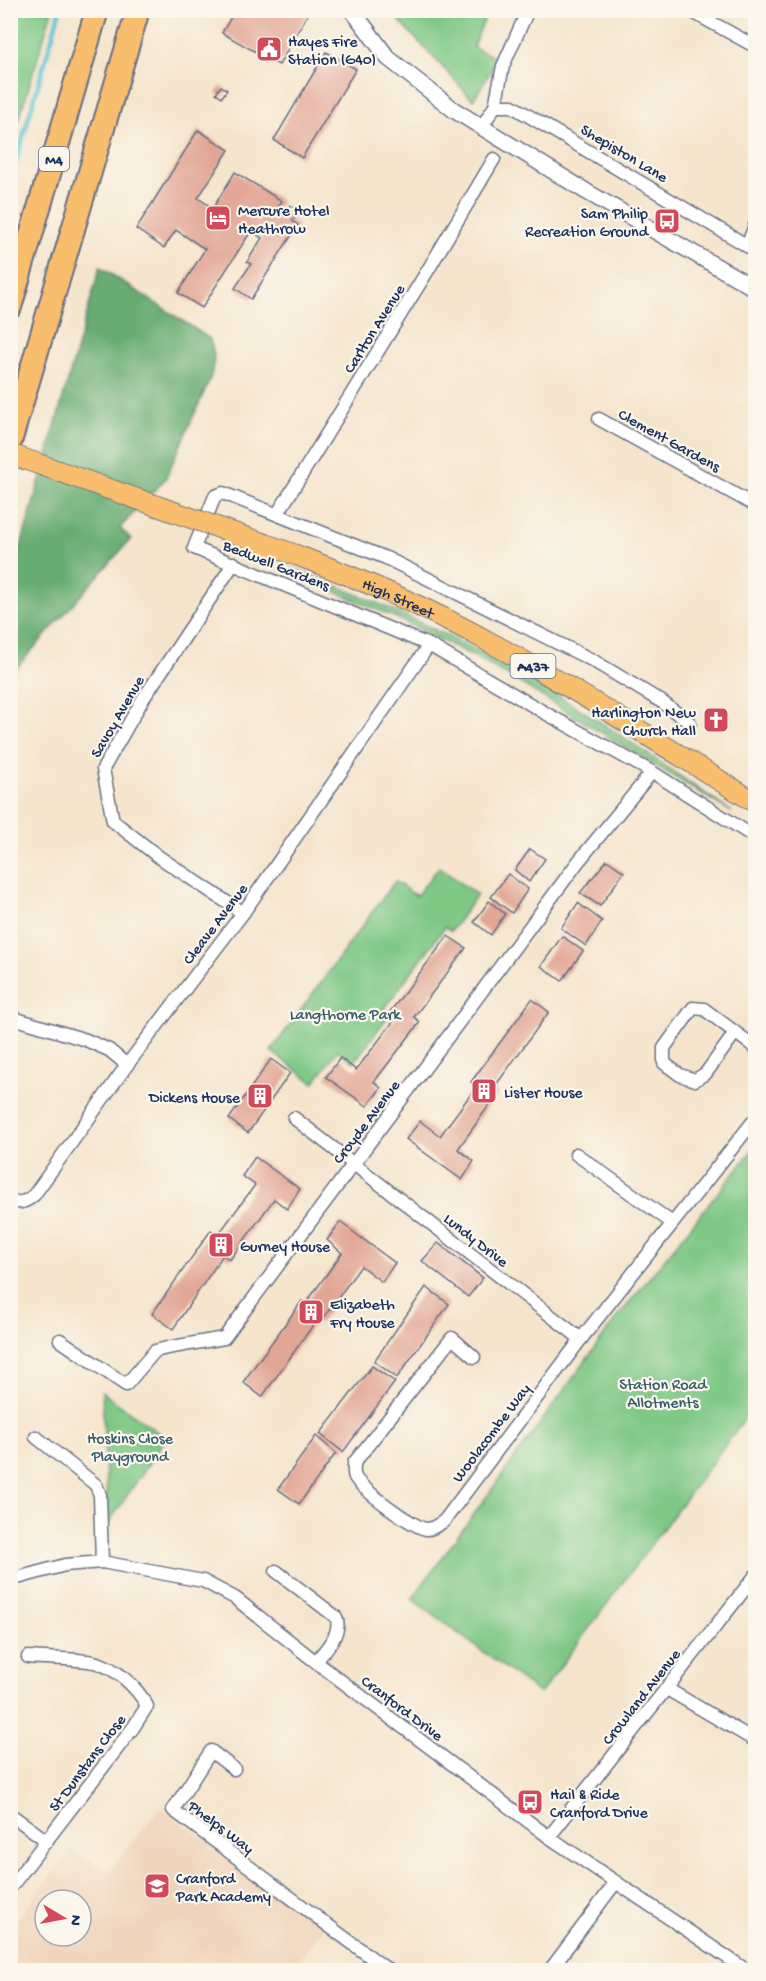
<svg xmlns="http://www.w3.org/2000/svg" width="766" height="1981" font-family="'Gochi Hand',sans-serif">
<rect width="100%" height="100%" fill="#fbf7ec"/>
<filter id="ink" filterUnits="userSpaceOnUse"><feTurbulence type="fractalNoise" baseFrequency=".0167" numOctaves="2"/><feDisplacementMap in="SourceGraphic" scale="12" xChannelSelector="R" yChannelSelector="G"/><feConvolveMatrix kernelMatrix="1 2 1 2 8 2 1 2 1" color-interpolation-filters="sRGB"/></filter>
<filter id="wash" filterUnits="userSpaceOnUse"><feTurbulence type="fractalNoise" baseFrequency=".008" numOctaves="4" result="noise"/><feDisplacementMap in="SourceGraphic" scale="24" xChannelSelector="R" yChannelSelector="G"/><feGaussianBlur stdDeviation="1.35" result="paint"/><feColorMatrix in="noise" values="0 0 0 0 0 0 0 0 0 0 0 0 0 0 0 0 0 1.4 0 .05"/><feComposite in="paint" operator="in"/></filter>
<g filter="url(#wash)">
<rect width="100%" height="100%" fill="#f5e5cd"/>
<path fill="#f0d5bc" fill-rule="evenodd" d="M160 1807 325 1925 292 1970H11L10 1929 71 1848 109 1872ZM45 1900H81V1936H45Z"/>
<g fill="#7fc885" stroke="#4d7c72" stroke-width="1.5">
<path d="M11 10 52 11 11 145 10 11Z"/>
<path d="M390 11H488L473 47 498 59 473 100Z"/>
<path d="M292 568C370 598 446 633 519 673 593 714 662 764 732 812L487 663 399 619 299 576Z"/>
<path d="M439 867 477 895 451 931 445 927 381 1013 387 1018 354 1062 338 1050 314 1083 271 1051 395 881 416 896Z"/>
<path d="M755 1147V1405L540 1694 412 1599 616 1319Z"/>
<path d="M102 1392 166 1438 108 1524Z"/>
</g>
<path fill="#67ac72" stroke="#416e68" stroke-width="1.5" d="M100 267 209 338C216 353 215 364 210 379L166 478 120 528 131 539 12 673 11 672V581Z"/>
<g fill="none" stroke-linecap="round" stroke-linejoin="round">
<path stroke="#58c1d4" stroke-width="4.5" d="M10 182 60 10"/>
</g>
<g id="blocks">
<g fill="#e2a695">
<path d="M235 10H310L279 65 222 33Z"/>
<path d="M326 52 356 69 302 158 274 140Z"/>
<path d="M221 86 227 90 222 97 216 93Z"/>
<path d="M198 130 229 150 198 198 213 208 235 172 282 201 276 211 284 216 290 205 299 211 292 221 298 225 251 299 235 288 251 264 247 262 262 238 251 231 202 308 178 293 205 249 176 230 164 248 136 229Z"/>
<path d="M530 849 545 859 529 882 515 870Z"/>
<path d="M607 860 624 872 600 906 580 893Z"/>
<path d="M508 874 528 889 512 913 491 897Z"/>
<path d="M489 901 505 914 491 935 474 922Z"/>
<path d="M578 903 602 921 586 946 561 928Z"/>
<path d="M448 936 466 948 414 1017 420 1022 374 1082 381 1088 367 1106 326 1077 340 1058 356 1070 396 1018 389 1013Z"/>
<path d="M562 936 583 951 562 981 541 966Z"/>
<path d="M532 999 549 1012 493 1089 498 1093 458 1149 474 1161 462 1180 406 1139 420 1121 440 1136 476 1087 471 1082Z"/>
<path d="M271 1059 290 1073 248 1133 229 1119Z"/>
<path d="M255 1157 300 1189 287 1209 274 1199 230 1260 223 1255 173 1329 152 1314 211 1230 218 1235 255 1185 242 1176Z"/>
<path d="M340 1222 395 1263 382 1282 361 1266 319 1324 316 1321 262 1397 243 1382 302 1301 306 1303 342 1253 327 1240Z"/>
<path d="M438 1243 483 1278 468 1297 422 1261Z"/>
<path d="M426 1287 449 1304 397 1378 374 1361Z"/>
<path d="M372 1366 395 1382 343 1452 320 1434Z"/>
<path d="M316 1436 336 1453 299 1504 278 1489Z"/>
</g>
</g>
</g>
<g filter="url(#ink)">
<use href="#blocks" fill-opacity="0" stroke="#676f85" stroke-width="1.5"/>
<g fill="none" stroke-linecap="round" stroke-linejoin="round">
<g stroke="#676f85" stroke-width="15">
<g id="minor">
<path d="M689 10 756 47"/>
<path d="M495 106 503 66 528 10"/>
<path d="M481 128 495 106H512L756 251"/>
<path d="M747 246 756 223"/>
<path d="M599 419 756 506"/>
<path d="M278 513 428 270 494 159"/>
<path d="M234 563 143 699 103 769 113 821 159 857 243 913"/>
<path d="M690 723 662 702 592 660 386 558 223 493 215 496 194 548 429 645 547 714 652 772 756 838"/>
<path d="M10 1017 86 1040 109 1050 127 1065"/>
<path d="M735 1033 706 1073 695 1080 680 1075 664 1063V1048L693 1008 704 1009 756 1048"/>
<path d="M294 1118 581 1339"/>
<path d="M576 1154 671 1222"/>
<path d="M10 1200C20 1205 27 1201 34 1195L127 1065 243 913 429 645"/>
<path d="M60 1340 126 1385 155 1351 167 1348 224 1338 578 862 652 772"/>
<path d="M474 1357 452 1338 354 1463C354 1467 353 1473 355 1477 360 1488 415 1529 427 1529 433 1529 439 1524 444 1521L581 1339 756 1118"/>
<path d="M36 1437 96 1485 100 1495 102 1562"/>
<path d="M276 1571 336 1617C343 1633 325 1649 316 1662"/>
<path d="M10 1580 65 1565 102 1562 203 1581 235 1598 316 1662 549 1837 746 1970"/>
<path d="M667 1689 756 1741"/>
<path d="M234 1769 211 1751 173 1810 388 1970"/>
<path d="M10 1814 47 1841"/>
<path d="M549 1837 756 1575"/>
<path d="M10 1888 133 1728 147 1706C137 1687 115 1667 94 1662 73 1658 49 1659 28 1657"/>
<path d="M550 1970 616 1882"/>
</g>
</g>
<g stroke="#676f85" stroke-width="18">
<path id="tertiary" d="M352 10 388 58 454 110 587 192 756 289"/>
</g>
<g stroke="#676f85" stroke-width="22">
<g id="primary">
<path id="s1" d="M296 555C363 580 429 608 491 643 582 692 668 749 756 803"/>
</g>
</g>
<g stroke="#676f85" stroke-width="26">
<g id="motorway">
<path d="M10 307 97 10"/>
<path d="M10 442 138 10"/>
</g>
</g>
<use href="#minor" stroke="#fff" stroke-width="12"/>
<use href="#tertiary" stroke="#fff" stroke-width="15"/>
<use href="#primary" stroke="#f9be6d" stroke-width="20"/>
<use href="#motorway" stroke="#f9be6d" stroke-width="22"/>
<g stroke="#676f85" stroke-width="22" stroke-linecap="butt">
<path id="primary-bridge" d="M10 454 296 555"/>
</g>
<use href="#primary-bridge" stroke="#f9be6d" stroke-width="20"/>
</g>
</g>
<defs>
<g id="civic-square" transform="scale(1.35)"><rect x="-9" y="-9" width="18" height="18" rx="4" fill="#d1495b" stroke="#fbf7ec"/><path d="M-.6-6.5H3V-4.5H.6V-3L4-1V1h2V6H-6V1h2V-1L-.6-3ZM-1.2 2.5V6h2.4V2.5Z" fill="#fff"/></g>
<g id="hotel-square" transform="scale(1.35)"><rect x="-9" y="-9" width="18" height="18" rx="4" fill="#d1495b" stroke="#fbf7ec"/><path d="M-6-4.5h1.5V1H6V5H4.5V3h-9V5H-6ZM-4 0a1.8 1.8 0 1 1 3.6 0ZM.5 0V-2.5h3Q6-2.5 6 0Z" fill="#fff"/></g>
<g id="bus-square" transform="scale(1.35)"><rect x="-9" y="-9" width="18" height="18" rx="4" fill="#d1495b" stroke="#fbf7ec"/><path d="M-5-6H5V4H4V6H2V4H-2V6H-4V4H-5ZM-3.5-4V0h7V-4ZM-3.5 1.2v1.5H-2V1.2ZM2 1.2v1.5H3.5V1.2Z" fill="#fff"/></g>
<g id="church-square" transform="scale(1.35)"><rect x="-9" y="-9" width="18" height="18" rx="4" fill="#d1495b" stroke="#fbf7ec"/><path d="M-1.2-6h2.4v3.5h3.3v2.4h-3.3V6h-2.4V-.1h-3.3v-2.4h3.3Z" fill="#fff"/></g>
<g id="building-square" transform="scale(1.35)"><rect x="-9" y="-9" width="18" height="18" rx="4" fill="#d1495b" stroke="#fbf7ec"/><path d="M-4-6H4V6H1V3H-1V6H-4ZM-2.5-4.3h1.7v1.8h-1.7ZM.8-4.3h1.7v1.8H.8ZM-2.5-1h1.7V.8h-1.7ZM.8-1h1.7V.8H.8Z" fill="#fff"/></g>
<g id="school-square" transform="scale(1.35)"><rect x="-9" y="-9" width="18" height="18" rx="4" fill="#d1495b" stroke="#fbf7ec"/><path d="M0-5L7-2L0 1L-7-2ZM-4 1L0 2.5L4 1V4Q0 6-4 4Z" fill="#fff"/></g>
</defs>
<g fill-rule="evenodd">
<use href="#civic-square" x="269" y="49"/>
<use href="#hotel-square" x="218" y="218"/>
<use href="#bus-square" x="667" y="221"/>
<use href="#church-square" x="716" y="720"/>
<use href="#building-square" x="484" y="1091"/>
<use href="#building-square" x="260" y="1096"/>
<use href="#building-square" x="221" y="1245"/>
<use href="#building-square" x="311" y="1312"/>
<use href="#bus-square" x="530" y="1802"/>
<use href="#school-square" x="157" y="1886"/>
</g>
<g text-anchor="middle" stroke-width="4.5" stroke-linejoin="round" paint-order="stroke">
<g fill="#fbf7ec" stroke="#5e6b89" stroke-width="1.5">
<rect x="39" y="147" width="30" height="24" rx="4.5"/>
<rect x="510.5" y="654" width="45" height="24" rx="4.5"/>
</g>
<g font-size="15" font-weight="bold" fill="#1b2f5e">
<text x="54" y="164">M4</text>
<text x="533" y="671">A437</text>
</g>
<g font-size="16" fill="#1b2f5e" stroke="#fbf7ec" text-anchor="start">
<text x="288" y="46">Hayes Fire<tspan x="288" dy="18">Station (G40)</tspan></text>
<text x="238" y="215">Mercure Hotel<tspan x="238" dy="18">Heathrow</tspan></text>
<text x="648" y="218" text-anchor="end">Sam Philip<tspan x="648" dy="18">Recreation Ground</tspan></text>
<text x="696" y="717" text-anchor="end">Harlington New<tspan x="696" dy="18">Church Hall</tspan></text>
<text x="504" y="1097">Lister House</text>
<text x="240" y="1102" text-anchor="end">Dickens House</text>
<text x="240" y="1251">Gurney House</text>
<text x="330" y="1309">Elizabeth<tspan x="330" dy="18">Fry House</tspan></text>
<text x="550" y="1799">Hail &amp; Ride<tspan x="550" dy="18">Cranford Drive</tspan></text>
<text x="176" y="1883">Cranford<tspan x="176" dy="18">Park Academy</tspan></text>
</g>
<g font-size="16" fill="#1b2f5e" stroke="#fbf7ec">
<text transform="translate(625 152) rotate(31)" y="6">Shepiston Lane</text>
<text transform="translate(373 328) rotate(-58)" y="6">Carlton Avenue</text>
<text transform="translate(670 439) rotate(29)" y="6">Clement Gardens</text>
<text transform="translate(277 564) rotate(22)" y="6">Bedwell Gardens</text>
<text dy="6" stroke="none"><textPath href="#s1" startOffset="111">High Street</textPath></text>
<text transform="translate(116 716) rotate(-60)" y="6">Savoy Avenue</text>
<text transform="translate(214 923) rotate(-53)" y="6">Cleave Avenue</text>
<text transform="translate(365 1121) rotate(-53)" y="6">Croyde Avenue</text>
<text transform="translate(477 1239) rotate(38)" y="6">Lundy Drive</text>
<text transform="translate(490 1432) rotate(-53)" y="6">Woolacombe Way</text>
<text transform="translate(640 1696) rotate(-52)" y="6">Crowland Avenue</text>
<text transform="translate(403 1707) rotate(37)" y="6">Cranford Drive</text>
<text transform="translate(86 1762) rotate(-53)" y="6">St Dunstans Close</text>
<text transform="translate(222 1826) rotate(37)" y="6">Phelps Way</text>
</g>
<g font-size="16" fill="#395d6a" stroke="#fbf7ec">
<text x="345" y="1019">Langthorne Park</text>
<text x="663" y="1389">Station Road<tspan x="663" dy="18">Allotments</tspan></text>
<text x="130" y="1443">Hoskins Close<tspan x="130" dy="18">Playground</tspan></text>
</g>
</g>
<rect width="766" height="1981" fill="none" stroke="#fbf7ec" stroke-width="36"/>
<g transform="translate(63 1918) rotate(100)"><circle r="28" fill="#fbf7ec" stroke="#a1a7b3" stroke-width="1.5"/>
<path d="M0-4.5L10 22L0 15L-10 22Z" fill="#d1495b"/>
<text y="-9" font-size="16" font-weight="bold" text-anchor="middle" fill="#1b2f5e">N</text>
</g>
</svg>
